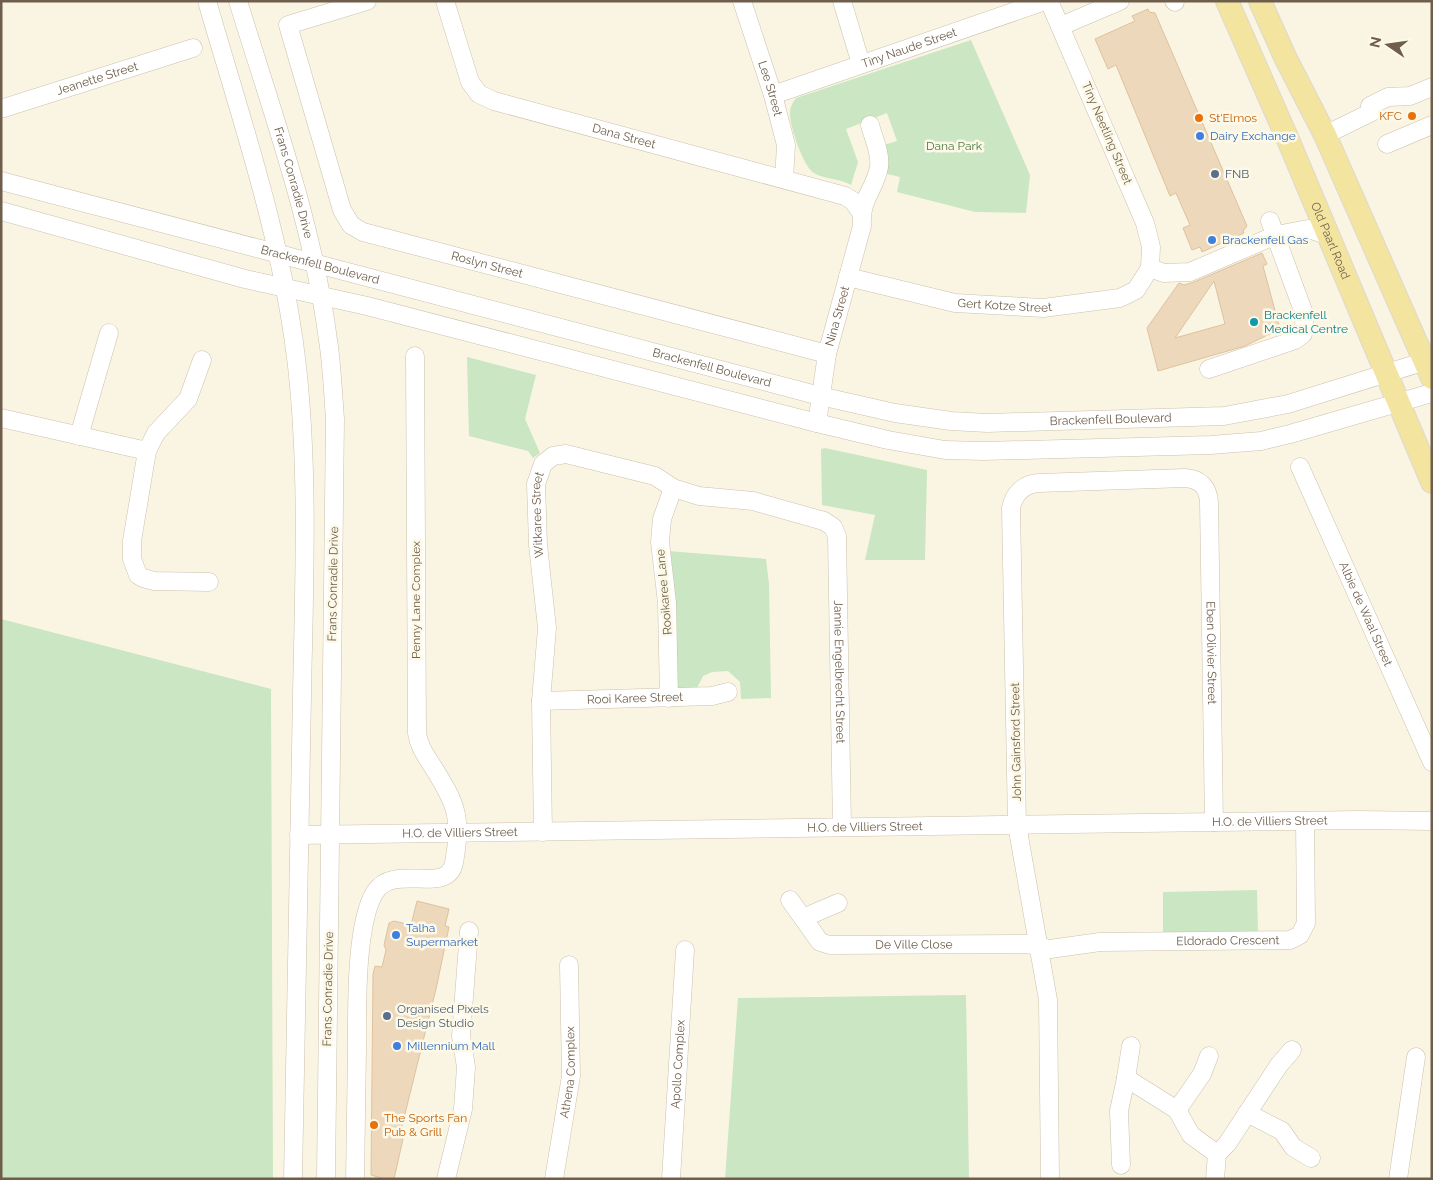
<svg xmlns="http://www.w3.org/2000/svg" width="1433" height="1180" font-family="Raleway,sans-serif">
<rect width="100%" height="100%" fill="#faf5e2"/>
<g fill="#cae6c2">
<path d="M971 40 1030 175 1026 213 975 212 897 192 900 177 883 173 884 145 897 141 887 113 846 129 858 162 851 185C840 178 825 180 814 173 803 167 789 124 790 112 790 107 793 102 796 98Z"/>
<path d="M467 357 536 375 525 419 540 453 533 458 528 451 469 436Z"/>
<path d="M825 448 927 470 925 560H865L875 515 822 505 821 449Z"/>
<path d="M668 551 766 559 769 584 771 698 741 699 740 682 728 671 712 672 703 676 696 690 677 691Z"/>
<path d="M1 619 271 689 273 1179H1Z"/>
<path d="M1257 890 1258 934 1163 935V892Z"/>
<path d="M966 995 969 1179H725L738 998Z"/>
</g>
<g fill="#edd8bc" stroke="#dec29e" fill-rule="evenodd">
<path d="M1148 9 1149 12 1155 13 1247 226 1243 231 1244 233 1202 252 1200 247 1192 250 1183 228 1190 225 1176 193 1170 196 1116 65 1108 69 1095 39 1135 21 1132 16Z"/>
<path d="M1262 253 1267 264 1263 266 1280 329 1245 346 1158 371 1147 328 1179 283 1184 285 1194 282ZM1214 281 1225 324 1175 338Z"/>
<path d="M417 901 449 909 445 926 449 927 436 989 399 1138 403 1139 394 1179H385L371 1175 373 974 375 966 382 967 386 950 384 945 389 923 394 921 411 925Z"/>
</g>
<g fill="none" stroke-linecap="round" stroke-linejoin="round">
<g stroke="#ccc0ad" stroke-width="19">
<g id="minor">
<path d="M207 1C242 122 283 241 297 366 309 475 304 586 302 695 299 856 295 1017 293 1179"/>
<path id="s1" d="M238 1C272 112 313 224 328 340 332 366 333 393 335 419L326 1179"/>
<path id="s2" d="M367 1 288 25 342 210 351 225 363 232 827 354"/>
<path id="s3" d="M445 1 470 82 479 94 494 101 845 196 853 201 860 211"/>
<path id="s4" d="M742 1 773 95 786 145 784 179"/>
<path d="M842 1 861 64"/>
<path d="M1174 1 1175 2"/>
<path d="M1061 26 1120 1"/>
<path id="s5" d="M773 95 1045 1"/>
<path d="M1370 106 1388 97 1410 96 1432 87"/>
<path id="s6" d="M1 109 193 48"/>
<path d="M1325 135 1372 112"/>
<path d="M1387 144 1432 125"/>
<path id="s7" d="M1 181 820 396 895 413 951 421 987 423 1224 416 1288 404 1432 359"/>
<path d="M1 211 245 279 367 306 817 423 888 440 945 450 984 451 1211 445 1261 441 1290 434 1432 393"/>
<path d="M1150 268 1164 273 1190 272 1276 235 1308 229 1327 235"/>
<path id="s8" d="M848 277 955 303 1043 308 1120 298 1136 290 1150 268 1151 247 1145 223 1049 1"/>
<path d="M202 360 188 399 156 433 147 451 132 541V559L138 575 143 578 154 581 209 582"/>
<path d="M1209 369 1295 340 1303 334 1305 316 1270 221"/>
<path d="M1 418 147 451"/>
<path id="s9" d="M817 423 827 354 862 226C860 198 875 190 879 167 881 153 873 137 870 125"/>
<path d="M79 436 109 333"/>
<path id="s10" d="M1300 467 1432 762"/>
<path d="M669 698 667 603 660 542 662 519 673 488"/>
<path id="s11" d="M541 701 712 696 728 692"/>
<path id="s12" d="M543 832 541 701 547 628 538 545 536 484 543 464 553 456 566 454 655 476 673 488 699 496 753 501 824 521 833 527 837 536 842 827"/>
<path id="s13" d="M299 835 1359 820 1432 821"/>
<path id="s14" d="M790 900 820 942 830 945 1027 944 1050 949 1100 942 1290 940 1300 935 1306 923 1305 821"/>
<path d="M803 918 838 903"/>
<path d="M1126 1078 1131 1046"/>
<path d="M1177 1110 1202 1074 1209 1056"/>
<path d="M1247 1113 1282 1131 1293 1147 1311 1158"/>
<path d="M1217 1154 1227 1144 1279 1065 1292 1050"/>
<path d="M1121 1165 1119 1111 1126 1078 1177 1110 1191 1135 1217 1154 1215 1179"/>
<path d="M355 1179C356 1136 356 1093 357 1049 357 1011 355 924 375 892 395 862 447 896 454 863 462 818 457 805 433 767 426 756 419 747 417 733L415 356"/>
<path d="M446 1179 463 1109 466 1067 461 1036 469 931"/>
<path id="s15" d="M554 1179 571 1076 569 965"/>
<path id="s16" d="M671 1179 685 950"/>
<path id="s17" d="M1050 1179 1048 1000 1017 825 1011 508C1014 493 1024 484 1039 483L1185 478C1200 479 1208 487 1209 502L1214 822"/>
<path d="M1398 1179 1416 1057"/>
</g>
</g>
<g stroke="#dcd8d4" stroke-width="24">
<g id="major">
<path id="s18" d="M1227 1 1289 142 1432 482"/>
<path d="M1260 1 1285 57 1325 135 1432 378"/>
</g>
</g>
<use href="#minor" stroke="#fff" stroke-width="18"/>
<use href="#major" stroke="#f3e49f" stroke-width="22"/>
</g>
<g fill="#e8710a" stroke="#fdf9e8" stroke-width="2">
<circle cx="1412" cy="116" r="5"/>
<circle cx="1199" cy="118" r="5"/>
<circle cx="374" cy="1125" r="5"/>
</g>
<g fill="#3f7fe0" stroke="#fdf9e8" stroke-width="2">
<circle cx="1200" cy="136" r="5"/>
<circle cx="1212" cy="240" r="5"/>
<circle cx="396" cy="935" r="5"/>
<circle cx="397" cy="1046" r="5"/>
</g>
<g fill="#5c6f8a" stroke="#fdf9e8" stroke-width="2">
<circle cx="1215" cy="174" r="5"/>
<circle cx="387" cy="1016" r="5"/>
</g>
<circle fill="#0f9aa8" stroke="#fdf9e8" stroke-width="2" cx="1254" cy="322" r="5"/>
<g text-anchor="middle" stroke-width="5" stroke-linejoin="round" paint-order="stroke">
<g font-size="12" fill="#6f5e4b" stroke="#fdf9e8">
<text dy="4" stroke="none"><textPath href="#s5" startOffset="144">Tiny Naude Street</textPath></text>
<text dy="4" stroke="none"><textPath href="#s6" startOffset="101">Jeanette Street</textPath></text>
<text dy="4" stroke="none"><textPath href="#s4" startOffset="92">Lee Street</textPath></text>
<text transform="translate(1107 133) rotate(67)" y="4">Tiny Neetling Street</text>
<text dy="4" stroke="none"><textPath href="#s3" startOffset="251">Dana Street</textPath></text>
<text dy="4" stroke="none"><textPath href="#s1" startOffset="190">Frans Conradie Drive</textPath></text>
<text dy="4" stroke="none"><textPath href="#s18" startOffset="261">Old Paarl Road</textPath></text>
<text dy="4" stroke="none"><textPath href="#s7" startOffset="330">Brackenfell Boulevard</textPath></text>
<text dy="4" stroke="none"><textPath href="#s2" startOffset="435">Roslyn Street</textPath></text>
<text dy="4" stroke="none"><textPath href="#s8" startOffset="160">Gert Kotze Street</textPath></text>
<text dy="4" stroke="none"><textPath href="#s9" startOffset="109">Nina Street</textPath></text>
<text dy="4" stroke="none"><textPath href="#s7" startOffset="735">Brackenfell Boulevard</textPath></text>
<text dy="4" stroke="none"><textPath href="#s7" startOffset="1140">Brackenfell Boulevard</textPath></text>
<text dy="4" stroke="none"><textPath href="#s12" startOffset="318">Witkaree Street</textPath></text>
<text transform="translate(333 584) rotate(-89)" y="4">Frans Conradie Drive</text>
<text transform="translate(664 592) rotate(-95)" y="4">Rooikaree Lane</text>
<text transform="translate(416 600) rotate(-90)" y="4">Penny Lane Complex</text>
<text dy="4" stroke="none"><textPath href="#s10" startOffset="161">Albie de Waal Street</textPath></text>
<text dy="4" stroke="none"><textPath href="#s17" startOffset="1049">Eben Olivier Street</textPath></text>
<text dy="4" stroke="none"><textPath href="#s12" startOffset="821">Jannie Engelbrecht Street</textPath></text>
<text dy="4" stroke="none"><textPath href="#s11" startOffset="94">Rooi Karee Street</textPath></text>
<text transform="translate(1016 742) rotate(-91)" y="4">John Gainsford Street</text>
<text dy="4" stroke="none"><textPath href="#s13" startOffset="971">H.O. de Villiers Street</textPath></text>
<text dy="4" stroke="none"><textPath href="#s13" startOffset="566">H.O. de Villiers Street</textPath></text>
<text dy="4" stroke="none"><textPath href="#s13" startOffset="161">H.O. de Villiers Street</textPath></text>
<text dy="4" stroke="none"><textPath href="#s14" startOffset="461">Eldorado Crescent</textPath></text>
<text dy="4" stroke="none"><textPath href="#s14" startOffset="146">De Ville Close</textPath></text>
<text transform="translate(328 989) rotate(-89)" y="4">Frans Conradie Drive</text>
<text dy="4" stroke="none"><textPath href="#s16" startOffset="115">Apollo Complex</textPath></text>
<text dy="4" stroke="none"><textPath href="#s15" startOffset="108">Athena Complex</textPath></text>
</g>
<g font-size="12" fill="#c56008" stroke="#fdf9e8" text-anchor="start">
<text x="1402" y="120" text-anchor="end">KFC</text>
<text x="1209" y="122">St'Elmos</text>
<text x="384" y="1122">The Sports Fan<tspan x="384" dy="14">Pub &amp; Grill</tspan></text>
</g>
<g font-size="12" fill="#366cbe" stroke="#fdf9e8" text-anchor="start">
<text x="1210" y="140">Dairy Exchange</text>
<text x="1222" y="244">Brackenfell Gas</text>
<text x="406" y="932">Talha<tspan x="406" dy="14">Supermarket</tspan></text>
<text x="407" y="1050">Millennium Mall</text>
</g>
<g font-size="12" fill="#4d7a47" stroke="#fdf9e8">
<text x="954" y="150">Dana Park</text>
</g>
<g font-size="12" fill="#4e5e75" stroke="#fdf9e8" text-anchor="start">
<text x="1225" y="178">FNB</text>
<text x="397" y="1013">Organised Pixels<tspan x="397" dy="14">Design Studio</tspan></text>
</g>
<g font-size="12" fill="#0d838f" stroke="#fdf9e8" text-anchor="start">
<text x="1264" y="319">Brackenfell<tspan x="1264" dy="14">Medical Centre</tspan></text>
</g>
</g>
<rect width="1433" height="1180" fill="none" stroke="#6f5e4b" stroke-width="5"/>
<g transform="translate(1388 45) rotate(283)" stroke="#fdf9e8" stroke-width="4" paint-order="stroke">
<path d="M0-4L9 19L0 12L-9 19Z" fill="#6f5e4b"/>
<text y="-8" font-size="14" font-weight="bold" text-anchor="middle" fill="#6f5e4b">N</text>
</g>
</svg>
